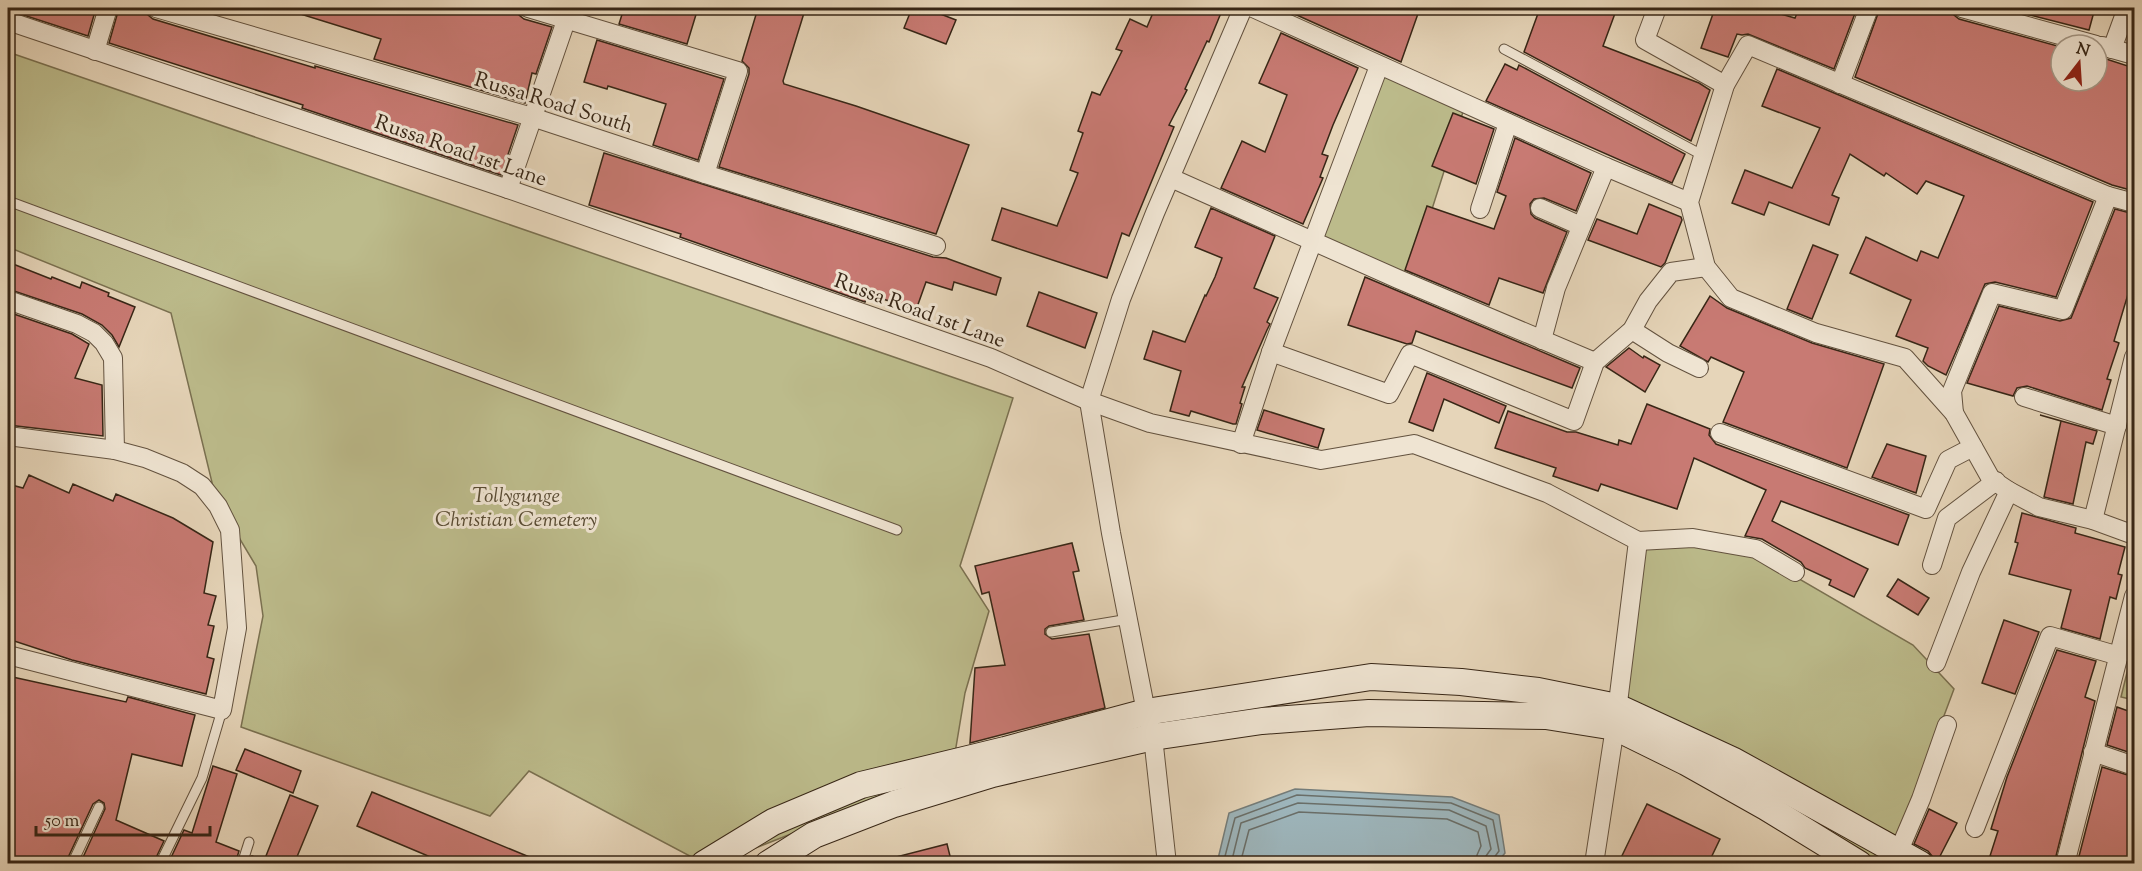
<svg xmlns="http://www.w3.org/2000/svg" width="2142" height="871" font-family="'Sorts Mill Goudy',serif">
<rect width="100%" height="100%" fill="#e6d5b9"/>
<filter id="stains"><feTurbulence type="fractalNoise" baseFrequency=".00333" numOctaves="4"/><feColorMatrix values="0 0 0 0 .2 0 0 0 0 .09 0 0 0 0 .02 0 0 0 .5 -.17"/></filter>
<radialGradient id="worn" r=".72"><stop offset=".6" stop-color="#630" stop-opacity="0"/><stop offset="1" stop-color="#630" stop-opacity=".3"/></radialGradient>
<g fill="#bcbb8b" stroke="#7a7050" stroke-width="1.5">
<path d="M8 52 1013 398 960 566 989 611 965 693 952 771 717 863H703L529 771 490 816 241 727 263 616 256 566 216 499 171 313 8 247Z"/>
<path d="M1382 72 1463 112 1410 278 1319 238Z"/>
<path d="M1646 544 1695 545 1753 552 1913 645 1954 689 1892 855 1887 863H1840L1622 738Z"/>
<path d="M2134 644V700L2121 697Z"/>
</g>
<path fill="#9db5bb" stroke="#747c79" stroke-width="1.5" d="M1295 789 1452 797 1499 815 1505 853 1496 864 1217 863 1229 813Z"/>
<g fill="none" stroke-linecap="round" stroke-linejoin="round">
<g stroke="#6a6e68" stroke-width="1.5">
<path d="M1223 864 1235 818 1297 795 1451 803 1493 820 1499 851 1493 859 1492 864"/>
<path d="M1231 864 1241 823 1298 803 1449 810 1486 826 1491 849 1486 856 1485 864"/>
<path d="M1240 864 1249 830 1299 812 1447 819 1478 832 1481 846 1477 855 1476 864"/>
</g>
</g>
<g fill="#c87a73" stroke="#372616" stroke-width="1.5">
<path d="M8 8H96L88 36 8 10Z"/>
<path d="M119 8H135L145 10 148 15 153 19 315 68V66L518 125 501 175 302 108 303 105 109 43Z"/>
<path d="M295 8H517L519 15 524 19 552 27 536 74 532 73 525 103 374 59 381 39 294 12Z"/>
<path d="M624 8H698L687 44 619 24Z"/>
<path d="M758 8H785L804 13 783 81 784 84 856 106 969 145 936 234 719 167 749 74V68L742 61Z"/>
<path d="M912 8H925L956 20 946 44 904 28Z"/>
<path d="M1155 8H1223L1209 42 1207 41 1185 89 1187 90 1169 125 1174 127 1129 236 1122 233 1107 278 992 240 1002 208 1057 226 1078 173 1070 170 1083 133 1078 131 1092 92 1100 95 1122 51 1116 49 1130 19 1147 27Z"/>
<path d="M1291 8H1420L1401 62 1290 12Z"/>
<path d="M1540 8H1617L1603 46 1699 83 1710 90 1691 141 1524 52Z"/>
<path d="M1715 8H1759L1795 18 1799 8H1857L1834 69 1748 34 1742 35 1737 34 1728 57 1701 48Z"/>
<path d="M1880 8H1951L1954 15 1959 19 2061 47V81H2097V56L2134 68V191L2112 185 1855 77Z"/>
<path d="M2002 8H2095L2089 30Z"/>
<path d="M1281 33 1358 68 1333 125 1322 154 1328 156 1320 177 1323 178 1303 224 1221 188 1242 141 1265 152 1287 95 1259 83Z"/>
<path d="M597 40 724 79 698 160 653 145 666 104 608 86 607 89 584 82Z"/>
<path d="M1505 64 1517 70 1519 65 1685 154 1672 183 1486 101Z"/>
<path d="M1777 69 2093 202 2056 297 1995 282 1985 284 1946 375 1928 366 1923 361 1928 348 1896 336 1911 300 1850 273 1866 237 1917 261 1921 251 1938 258 1964 196 1926 181 1917 194 1886 173 1884 176 1850 154 1832 195 1839 198 1829 225 1769 202 1764 215 1732 203 1745 170 1792 188 1820 128 1762 106Z"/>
<path d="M1453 113 1494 129 1476 184 1432 166Z"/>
<path d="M1515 138 1591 173 1576 211 1544 198 1534 199 1530 204 1531 214 1535 218 1567 232 1543 293 1499 278 1489 305 1405 270 1427 206 1494 229 1506 196 1497 192Z"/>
<path d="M604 153 933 257 946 258 1001 278 996 295 954 282 952 290 926 282 916 310 868 294 865 302 680 237 681 234 589 205Z"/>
<path d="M1649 204 1681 217 1682 220 1665 263 1661 267 1588 240 1597 219 1637 234Z"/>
<path d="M1211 208 1275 236 1254 288 1278 298 1267 322 1270 324 1267 330 1242 387H1245L1240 403 1242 404 1236 424H1233L1191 411 1189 416 1170 411 1181 371 1144 359 1153 331 1185 342 1205 295 1206 296 1215 277 1222 258 1195 247Z"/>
<path d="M2115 209 2134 214V274L2114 341 2119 343 2107 379 2111 380 2102 410 2027 386 2017 388 2013 396 1967 383 1999 306 2060 321 2071 318Z"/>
<path d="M1813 245 1838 255 1812 319 1787 309Z"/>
<path d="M8 262 51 279 52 277 80 288 82 282 109 293 108 296 135 307 119 347 112 335 102 325 82 314 8 289Z"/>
<path d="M1365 277 1580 368 1572 388 1416 331 1412 343 1407 344 1348 325Z"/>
<path d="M1039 292 1097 313 1085 348 1027 326Z"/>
<path d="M1710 296 1727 308 1812 343 1884 364 1847 468 1723 422 1744 372 1711 357 1708 362 1680 346Z"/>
<path d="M8 312 72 334 89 344 75 378 102 385 103 436 8 425Z"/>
<path d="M1629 348 1643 358 1644 356 1660 365 1645 392 1606 367Z"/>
<path d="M1427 373 1506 406 1499 423 1444 399 1433 431 1409 422Z"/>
<path d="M1647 404 1710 429 1709 435 1716 444 1909 515 1898 545 1781 501 1772 521 1868 569 1854 597 1829 585 1831 580 1805 568 1801 562 1762 539 1745 536 1766 490 1694 458 1677 509 1601 484 1598 491 1553 476 1556 468 1495 448 1508 411 1567 432H1576L1618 445 1619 440 1631 444Z"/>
<path d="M1264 410 1324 429 1318 448 1257 430Z"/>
<path d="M2040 415 2097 431 2093 444 2086 442 2073 504 2044 497 2061 421Z"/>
<path d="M1887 444 1926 456 1916 493 1872 477Z"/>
<path d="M29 475 69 493 73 484 113 501 116 494 173 518 213 542 204 593 216 596 208 625 214 626 207 657 214 659 206 694 72 660 8 639V484L23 488Z"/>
<path d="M2022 513 2076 528 2075 533 2125 547 2118 574 2122 575 2116 599 2110 597 2100 639 2061 628 2071 590 2009 574 2018 543 2015 542Z"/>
<path d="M1072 543 1079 571 1073 572 1084 620 1049 626 1045 629V634L1052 639 1089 634 1105 708 970 743 975 668 1005 665 989 592 982 594 975 566Z"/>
<path d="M1898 579 1929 598 1918 615 1887 596Z"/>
<path d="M2004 620 2039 632 2015 694 1982 683Z"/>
<path d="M2057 650 2096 661 2085 697 2095 701 2054 864H2014L1990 856 1998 831 1991 829 2007 777Z"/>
<path d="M8 676 126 702 128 697 195 715 182 766 132 754 116 820 164 841 153 864H80L105 809 104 803 99 800 93 804 65 864H8Z"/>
<path d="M2117 707 2134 713V754L2107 745Z"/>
<path d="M245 749 301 771 293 793 236 770Z"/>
<path d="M213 766 237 774 216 842 239 851 235 864H168L184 830 192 833Z"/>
<path d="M2102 767 2134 777V864H2077Z"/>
<path d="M372 792 544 863V864H447L357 826Z"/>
<path d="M290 795 318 806 294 864H249L252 856 264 861Z"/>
<path d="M1647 804 1720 839 1708 864H1618Z"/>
<path d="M1929 809 1957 823 1937 862 1928 851 1914 844Z"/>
<path d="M947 844 952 864H897L896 857Z"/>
</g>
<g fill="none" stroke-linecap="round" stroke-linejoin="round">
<g stroke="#63523f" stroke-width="11">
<g id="lane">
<path d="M1504 49 1704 156"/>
<path d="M8 201 897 530"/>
<path d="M1051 632 1129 619"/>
<path d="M72 864 99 807"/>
<path d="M160 864 202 778 222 710"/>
<path d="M242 864 249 842"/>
</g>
</g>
<g stroke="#63523f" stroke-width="20">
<g id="street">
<path d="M156 8 532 117 705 174 936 246"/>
<path d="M528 8 738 71 705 174"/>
<path d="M1253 8 1606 167 1689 202"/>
<path d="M1657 8 1645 40 1725 85"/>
<path d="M1962 8 2096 45"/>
<path d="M8 21 508 189 991 358 1089 401 1150 423 1321 460 1414 444 1547 493 1638 541 1615 727 1594 864"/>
<path d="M2102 46 2134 55"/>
<path d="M2112 49 2127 8"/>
<path d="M95 51 108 8"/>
<path d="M1840 84 1869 8"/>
<path d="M1171 178 1398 279 1595 362"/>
<path d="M508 189 570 9"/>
<path d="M2134 203 2108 196 1748 45 1725 85 1689 202 1706 267 1731 298 1816 333 1905 358 1954 413 1991 479 2009 491 2039 507 2093 520 2134 535"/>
<path d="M1540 208 1581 226"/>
<path d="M1480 209 1508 123"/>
<path d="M8 300 77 324 94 333 104 343 113 358 115 450"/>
<path d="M1632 330 1668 353 1699 368"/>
<path d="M1542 340 1556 288 1606 167"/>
<path d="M1271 352 1389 394 1410 354 1574 421 1595 362 1632 330 1648 301 1671 272 1706 267"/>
<path d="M2024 397 2117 426"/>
<path d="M1954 413 1952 391 1992 293 2063 310 2108 196"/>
<path d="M1720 433 1926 509 1948 460 1973 447"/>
<path d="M8 436 115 450 145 458 182 473 202 486 218 506 230 530 237 628 222 710 8 655"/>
<path d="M1241 444 1271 352 1379 66"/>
<path d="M2093 520 2134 357"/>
<path d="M1638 541 1693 538 1756 549 1795 572"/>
<path d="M1932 565 1947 518 1996 481"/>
<path d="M1936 663 1971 572 2009 491"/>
<path d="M2093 752 2134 766"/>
<path d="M1975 828 2050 636 2119 656"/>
<path d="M1898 853 1921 799 1947 725"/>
<path d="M1167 864 1153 737 1146 712 1111 533 1089 401 1121 299 1155 213 1243 8"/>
<path d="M2065 864 2134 596"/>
</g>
</g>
<g stroke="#372616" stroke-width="28">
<g id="secondary">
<path d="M704 864 773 822 861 785 1005 750 1146 712 1371 677 1461 682 1538 691 1617 707 1734 761 1920 864"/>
<path d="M768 864 814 835 894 804 992 774 1153 737 1262 721 1369 713 1546 716 1615 727 1686 762 1766 807 1859 864"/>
</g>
</g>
<use href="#lane" stroke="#efe4d2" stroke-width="9"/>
<use href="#street" stroke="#efe4d2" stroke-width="18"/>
<use href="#secondary" stroke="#efe4d2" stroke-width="26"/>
</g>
<g text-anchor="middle" stroke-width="6" stroke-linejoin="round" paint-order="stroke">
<g font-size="21" fill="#372616" stroke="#efe4d2">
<text transform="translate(554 102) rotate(17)" y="7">Russa Road South</text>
<text transform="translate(461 150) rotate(19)" y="7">Russa Road 1st Lane</text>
<text transform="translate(920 310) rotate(20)" y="7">Russa Road 1st Lane</text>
</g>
<g font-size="21" font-style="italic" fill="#584b33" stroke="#efe4d2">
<text x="516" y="502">Tollygunge<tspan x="516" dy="24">Christian Cemetery</tspan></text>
</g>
</g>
<rect width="2142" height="871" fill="none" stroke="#e6d5b9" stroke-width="30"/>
<rect x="9" y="9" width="2124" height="853" fill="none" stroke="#372616" stroke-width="3"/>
<rect x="15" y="15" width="2112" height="841" fill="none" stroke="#372616" stroke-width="1.5"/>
<g transform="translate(2079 63) rotate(17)"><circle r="28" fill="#efe4d2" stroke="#a59887" stroke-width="1.5"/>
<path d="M0-4.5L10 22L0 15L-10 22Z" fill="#8f2418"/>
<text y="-9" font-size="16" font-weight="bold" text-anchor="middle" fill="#372616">N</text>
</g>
<path d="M36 826v9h174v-9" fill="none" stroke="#372616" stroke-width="3"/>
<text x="45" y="826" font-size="18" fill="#372616" stroke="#efe4d2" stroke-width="4.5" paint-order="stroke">50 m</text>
<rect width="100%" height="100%" filter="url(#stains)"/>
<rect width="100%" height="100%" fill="url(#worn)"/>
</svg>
